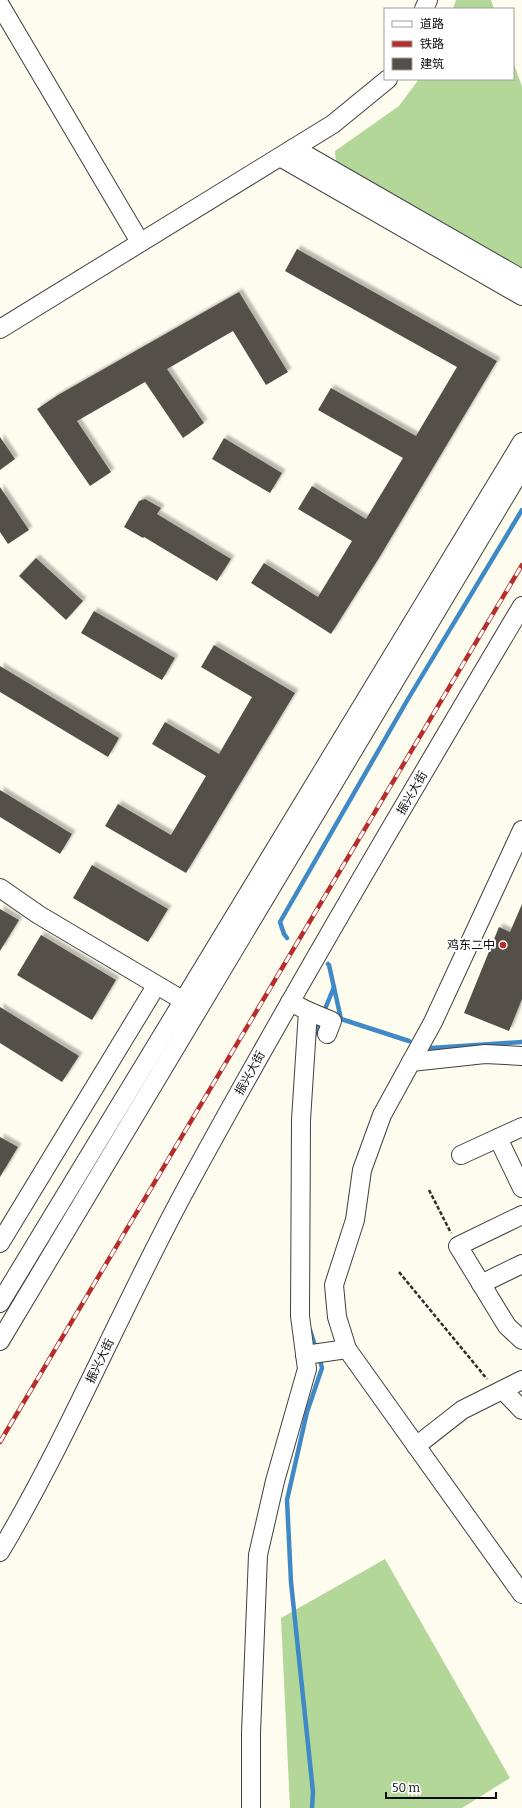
<svg xmlns="http://www.w3.org/2000/svg" width="522" height="1808" font-family="Bitter,'Noto Sans SC',serif">
<defs>
<filter id="shadow"><feDropShadow dx="3.5" dy="-3.5" stdDeviation="1" flood-color="#0004"/></filter>
</defs>
<rect width="100%" height="100%" fill="#fefcee"/>
<g fill="#b2d799">
<path d="M456 0H491L494 9H453Z"/>
<path d="M513 61 522 87V269L336 163 335 151 399 106 419 79H513Z"/>
<path d="M385 1559 510 1778 462 1808H290L281 1618Z"/>
</g>
<g fill="none" stroke-linecap="round" stroke-linejoin="round">
<g stroke="#4089c7" stroke-width="4.5">
<path d="M287 938 284 934 280 922 408 699 522 510"/>
<path d="M328 964 329 965 341 1019 409 1041"/>
<path d="M323 1014 334 987"/>
<path d="M314 1036 320 1021"/>
<path d="M431 1048 522 1042"/>
<path d="M310 1330 316 1349"/>
<path d="M312 1808 313 1792 291 1582 287 1500 307 1412 322 1368 319 1356"/>
</g>
</g>
<g fill="#554f4a" filter="url(#shadow)">
<path d="M297 249 497 361 379 558 331 634 251 583 264 563 318 597 352 541 298 509 312 486 366 519 403 458 318 410 331 388 416 436 457 367 285 271Z"/>
<path d="M239 292 288 372 266 385 233 331 167 369 204 423 183 438 145 382 77 421 111 472 90 486 37 409 58 395Z"/>
<path d="M0 437 15 459 0 470Z"/>
<path d="M224 438 282 473 270 493 212 459Z"/>
<path d="M0 487 29 530 8 544 0 532Z"/>
<path d="M145 499 161 508 157 514 231 559 217 581 144 537 143 538 124 527 139 501Z"/>
<path d="M36 558 83 601 66 620 19 576Z"/>
<path d="M94 611 175 658 162 680 81 633Z"/>
<path d="M214 645 295 693 186 873 105 826 118 804 171 835 206 776 152 744 165 722 219 754 252 697 201 667Z"/>
<path d="M0 666 119 738 108 757 0 692Z"/>
<path d="M0 790 72 834 60 854 0 817Z"/>
<path d="M92 865 168 909 148 942 73 898Z"/>
<path d="M522 904V999L509 1031 464 1013 499 927 510 932Z"/>
<path d="M0 909 19 920 0 951Z"/>
<path d="M41 935 116 980 92 1020 17 975Z"/>
<path d="M0 1007 79 1056 62 1082 0 1043Z"/>
<path d="M0 1137 18 1147 0 1177Z"/>
</g>
<g fill="none" stroke-linecap="round" stroke-linejoin="round">
<g stroke="#404040" stroke-width="20">
<g id="minor">
<path d="M0 5 140 242"/>
<path d="M424 9 428 0"/>
<path d="M294 148 522 279"/>
<path d="M280 157 522 296"/>
<path d="M0 329 333 124 388 79"/>
<path d="M522 830 433 1022 382 1115 362 1170 355 1220 334 1285 337 1317 347 1349 522 1594"/>
<path d="M0 888 39 915 194 1007"/>
<path d="M308 1011 332 1021 327 1034"/>
<path d="M411 1062 485 1054 522 1056"/>
<path d="M498 1138 522 1188"/>
<path d="M461 1155 522 1127"/>
<path d="M522 1215 458 1246 507 1326 522 1340"/>
<path d="M0 1243 156 986"/>
<path d="M481 1284 522 1264"/>
<path d="M0 1303 522 442"/>
<path d="M0 1341 522 468"/>
<path d="M305 1355 347 1349"/>
<path d="M503 1390 522 1410"/>
<path d="M416 1446 462 1410 522 1380"/>
<path d="M0 1552C70 1434 122 1306 188 1185 295 989 408 798 522 606"/>
<path d="M251 1808V1733L258 1555 275 1481 307 1369 300 1316 301 1120 308 1011 290 1002"/>
</g>
</g>
<g stroke="#2f2f2f" stroke-width="2.5" stroke-dasharray="4 2" stroke-linecap="butt">
<path d="M429 1190 451 1233"/>
<path d="M399 1272 487 1379"/>
</g>
<use href="#minor" stroke="#fff" stroke-width="18"/>
<g stroke="#b72d2c" stroke-width="4.5">
<path id="rail" d="M0 1442 522 565"/>
</g>
<use href="#rail" stroke="#fff" stroke-width="3" stroke-dasharray="9" stroke-linecap="butt"/>
</g>
<circle fill="#b72d2c" stroke="#fff" stroke-width="1.5" cx="503" cy="945" r="4"/>
<g text-anchor="middle" stroke-width="4" stroke-linejoin="round" paint-order="stroke">
<g font-size="12" fill="#0d0d0d" stroke="#fff">
<text transform="translate(412 793) rotate(-60)" y="4">振兴大街</text>
<text transform="translate(250 1073) rotate(-61)" y="4">振兴大街</text>
<text transform="translate(100 1361) rotate(-64)" y="4">振兴大街</text>
</g>
<g font-size="12" fill="#0d0d0d" stroke="#fff" text-anchor="end">
<text x="495" y="949">鸡东二中</text>
</g>
</g>
<rect x="384" y="8" width="130" height="72" fill="#ffffff" stroke="#9e9e9e"/>
<rect x="392" y="21" width="20" height="6" fill="#ffffff" stroke="#9e9e9e"/>
<text x="420" y="28" font-size="12" fill="#0d0d0d">道路</text>
<rect x="392" y="41" width="20" height="6" fill="#b72d2c" stroke="#9e9e9e"/>
<text x="420" y="48" font-size="12" fill="#0d0d0d">铁路</text>
<rect x="392" y="58" width="20" height="12" fill="#554f4a" stroke="#9e9e9e"/>
<text x="420" y="68" font-size="12" fill="#0d0d0d">建筑</text>
<path d="M386 1792v6h110v-6" fill="none" stroke="#0d0d0d" stroke-width="2"/>
<text x="392" y="1792" font-size="12" fill="#0d0d0d" stroke="#ffffff" stroke-width="3" paint-order="stroke">50 m</text>
</svg>
